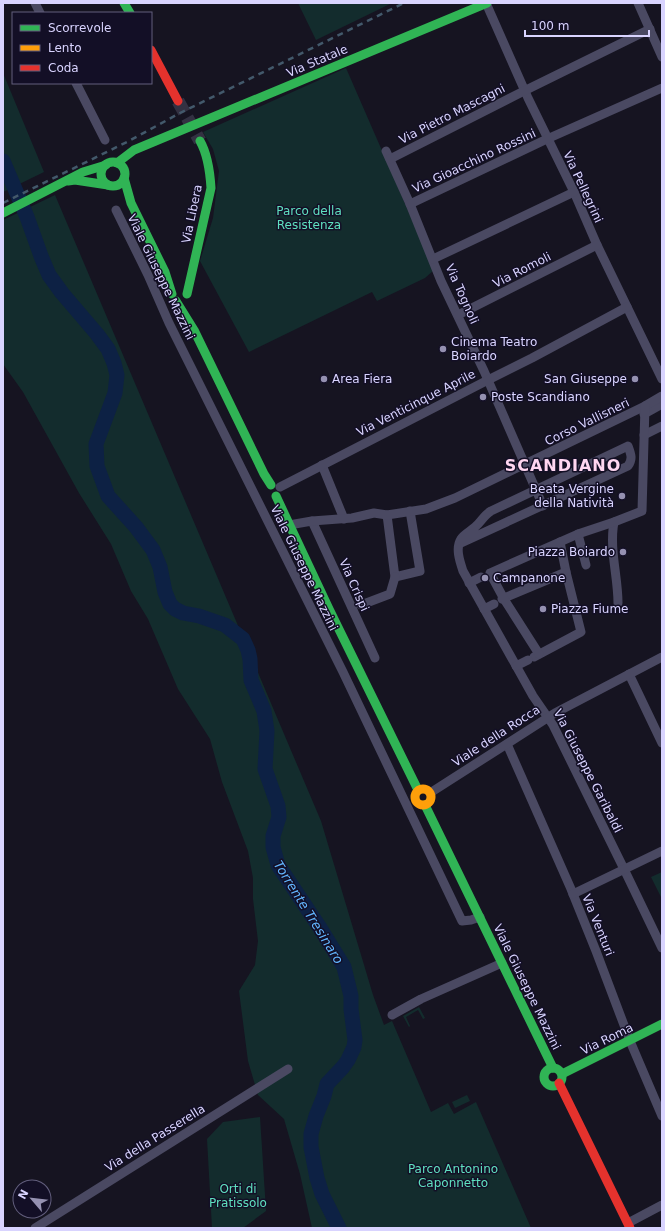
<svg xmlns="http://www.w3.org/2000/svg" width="665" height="1231" font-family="'DejaVu Sans',sans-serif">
<rect width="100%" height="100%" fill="#161421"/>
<g fill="#132c2d">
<path d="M298 3H392L316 40Z"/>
<path d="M346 68 434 270 425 278 377 301 372 292 249 352 200 261 213 218 219 171 213 149 203 132Z"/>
<path d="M3 73 44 172 3 192Z"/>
<path d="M55 195 321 821 373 995 384 1025 392 1021 431 1112 448 1103 454 1114 476 1102 531 1228H312L300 1174 284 1119 258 1095 248 1061 239 991 255 965 258 941 253 899V878L248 851 222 782 210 739 178 689 148 619 131 591 111 544 79 493 23 392 3 364V220Z"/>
<path d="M662 872V899L651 877Z"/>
<path d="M419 1007 425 1018 423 1019 418 1010 406 1017 410 1026 409 1027 403 1016Z"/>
<path d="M467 1095 470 1101 455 1108 452 1102Z"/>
<path d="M260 1117 266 1211 243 1228H212L207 1139 223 1122Z"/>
</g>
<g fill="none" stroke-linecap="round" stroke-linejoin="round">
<path stroke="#0d2144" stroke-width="15" d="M3 161 27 217 41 256 49 275 62 293 97 334 108 349 114 363 117 375 115 393 96 444 97 466 108 496 136 527 153 550 160 567 165 592 170 604 175 609 183 613 199 616 225 625 243 639 248 650 250 659 251 680 264 711 267 731 265 769 278 806 279 817 273 836V847L278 865 320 928 344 967 351 996V1009L355 1040 354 1047 348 1060 343 1067 327 1084 324 1096 316 1116 311 1134V1147L317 1178 322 1194 339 1228"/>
<path stroke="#333142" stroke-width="13" stroke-dasharray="13 6" stroke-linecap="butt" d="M178 101 200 141"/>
<g stroke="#4a4962" stroke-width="9">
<path d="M35 3 40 13"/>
<path d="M486 3 528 98 574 192 597 245 662 379"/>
<path d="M638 3 662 57"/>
<path d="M76 83 105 140"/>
<path d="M386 151 410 204 441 281 484 371 543 506"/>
<path d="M390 159 524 91 650 29"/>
<path d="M410 204 547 139 662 88"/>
<path d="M116 210 148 275 169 323 343 672 462 921 471 920 480 917"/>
<path d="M433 259 574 192"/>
<path d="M458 315 597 245"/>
<path d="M644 414 662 404"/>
<path d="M644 435 662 426"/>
<path d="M322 465 344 519"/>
<path d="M280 487 488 380 532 358 627 307"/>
<path d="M387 515 395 577 420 571 410 511"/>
<path d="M312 521 375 658"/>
<path d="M614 522C609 549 618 576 618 603"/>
<path d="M289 525 312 521 352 518 374 513 387 515 426 509 455 498 645 406 662 396"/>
<path d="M578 534 586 565"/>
<path d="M560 542 566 572"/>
<path d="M459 544 628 466C633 459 631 454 628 446L491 511C484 515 481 522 475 527 471 531 464 534 461 539 455 548 460 562 463 571L533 696 553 725 624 869 662 948"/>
<path d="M469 583 481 577"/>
<path d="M502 599 566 572 581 632 534 657"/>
<path d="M361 605 390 594 395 577"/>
<path d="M484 609 494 604"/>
<path d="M539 654 504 599 490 573 578 534 614 522 642 511 645 406"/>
<path d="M516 666 528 660"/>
<path d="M629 674 662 743"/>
<path d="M507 744 571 889 596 951 630 1041 662 1116"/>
<path d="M430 793 555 713 662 657"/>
<path d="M573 894 662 851"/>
<path d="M392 1015 421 999 502 963"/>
<path d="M628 1223 662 1205"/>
<path d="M35 1228 288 1069"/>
</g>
<g stroke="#30b455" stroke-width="9">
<path d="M124 3 130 13"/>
<circle cx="113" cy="174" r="12"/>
<path d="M117 163 134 150 487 3"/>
<path d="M124 178 131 203 165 272 172 294"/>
<path d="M68 181 75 180 108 185"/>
<path d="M3 213 83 172 106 165"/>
<path d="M187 294 211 188C210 172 208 155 200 141"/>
<path d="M176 301 194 330 264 474 271 485"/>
<path d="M276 496 329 609 418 790"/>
<path d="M425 805 553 1068"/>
<circle cx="553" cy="1077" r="9"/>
<path d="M562 1074 662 1024"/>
</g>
<circle stroke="#ff9f0a" stroke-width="9" cx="423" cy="797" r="8"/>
<g stroke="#e5322d" stroke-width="9">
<path d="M151 50 178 101"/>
<path d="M559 1083 630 1228"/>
</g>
<path stroke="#43596b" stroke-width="2.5" stroke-dasharray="6 5" stroke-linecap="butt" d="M3 203 127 142 180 113 404 3"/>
</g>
<g fill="#9591b1" stroke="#130f26" stroke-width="1.5">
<circle cx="443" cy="349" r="4"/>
<circle cx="324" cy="379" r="4"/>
<circle cx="635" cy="379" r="4"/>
<circle cx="483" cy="397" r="4"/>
<circle cx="622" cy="496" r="4"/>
<circle cx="623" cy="552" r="4"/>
<circle cx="485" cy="578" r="4"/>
<circle cx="543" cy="609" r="4"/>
</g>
<g text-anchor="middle" stroke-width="3" stroke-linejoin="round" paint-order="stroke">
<g font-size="12" fill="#d9d4ff" stroke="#130f26">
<text transform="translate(317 61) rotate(-23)" y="4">Via Statale</text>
<text transform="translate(452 114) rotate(-27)" y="4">Via Pietro Mascagni</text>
<text transform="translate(474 161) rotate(-25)" y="4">Via Gioacchino Rossini</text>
<text transform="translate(583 187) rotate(65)" y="4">Via Pellegrini</text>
<text transform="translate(192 214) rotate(-78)" y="4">Via Libera</text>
<text transform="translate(522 270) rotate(-27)" y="4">Via Romoli</text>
<text transform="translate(161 277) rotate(64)" y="4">Viale Giuseppe Mazzini</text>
<text transform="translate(462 294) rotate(66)" y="4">Via Tognoli</text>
<text transform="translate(416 403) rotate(-27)" y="4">Via Venticinque Aprile</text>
<text transform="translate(587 422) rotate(-26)" y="4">Corso Vallisneri</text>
<text transform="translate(304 568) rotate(64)" y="4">Viale Giuseppe Mazzini</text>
<text transform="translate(354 585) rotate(66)" y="4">Via Crispi</text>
<text transform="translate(496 736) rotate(-33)" y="4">Viale della Rocca</text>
<text transform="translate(588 771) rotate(63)" y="4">Via Giuseppe Garibaldi</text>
<text transform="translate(598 925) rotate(68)" y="4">Via Venturi</text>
<text transform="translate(527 987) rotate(64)" y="4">Viale Giuseppe Mazzini</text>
<text transform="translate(607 1039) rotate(-26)" y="4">Via Roma</text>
<text transform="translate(155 1138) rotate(-32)" y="4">Via della Passerella</text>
</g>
<g font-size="12" fill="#5fe0c0" stroke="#130f26">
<text x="309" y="215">Parco della<tspan x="309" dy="14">Resistenza</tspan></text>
<text x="453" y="1173">Parco Antonino<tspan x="453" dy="14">Caponnetto</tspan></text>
<text x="238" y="1193">Orti di<tspan x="238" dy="14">Pratissolo</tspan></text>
</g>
<g font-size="12" fill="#d9d4ff" stroke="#130f26" text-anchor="start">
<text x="451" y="346">Cinema Teatro<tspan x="451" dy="14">Boiardo</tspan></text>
<text x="332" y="383">Area Fiera</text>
<text x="627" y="383" text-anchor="end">San Giuseppe</text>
<text x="491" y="401">Poste Scandiano</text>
<text x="614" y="493" text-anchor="end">Beata Vergine<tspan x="614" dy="14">della Natività</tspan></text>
<text x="615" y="556" text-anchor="end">Piazza Boiardo</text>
<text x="493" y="582">Campanone</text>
<text x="551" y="613">Piazza Fiume</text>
</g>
<g font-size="13" font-style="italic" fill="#62b6ff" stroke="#130f26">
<text transform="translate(309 912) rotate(58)" y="5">Torrente Tresinaro</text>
</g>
<g font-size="16" font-weight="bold" letter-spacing="1" fill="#ffd6f0" stroke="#130f26">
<text x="563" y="471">SCANDIANO</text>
</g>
</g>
<rect width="665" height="1231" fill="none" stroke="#d9d4ff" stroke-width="8"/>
<rect x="12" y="12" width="140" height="72" fill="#130f26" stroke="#625e7d"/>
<rect x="20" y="25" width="20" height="6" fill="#30b455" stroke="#625e7d"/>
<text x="48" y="32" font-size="12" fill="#d9d4ff">Scorrevole</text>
<rect x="20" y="45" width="20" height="6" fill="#ff9f0a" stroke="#625e7d"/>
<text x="48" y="52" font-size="12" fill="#d9d4ff">Lento</text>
<rect x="20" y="65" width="20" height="6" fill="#e5322d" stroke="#625e7d"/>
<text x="48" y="72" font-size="12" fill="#d9d4ff">Coda</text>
<g transform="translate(32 1199) rotate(298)"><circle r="19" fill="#130f26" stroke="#625e7d"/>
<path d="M0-3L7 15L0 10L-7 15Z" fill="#9591b1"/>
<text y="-6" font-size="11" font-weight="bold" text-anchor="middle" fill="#d9d4ff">N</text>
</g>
<path d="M525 30v6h124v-6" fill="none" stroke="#d9d4ff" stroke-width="2"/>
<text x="531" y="30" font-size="12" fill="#d9d4ff" stroke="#130f26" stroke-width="3" paint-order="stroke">100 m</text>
</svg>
